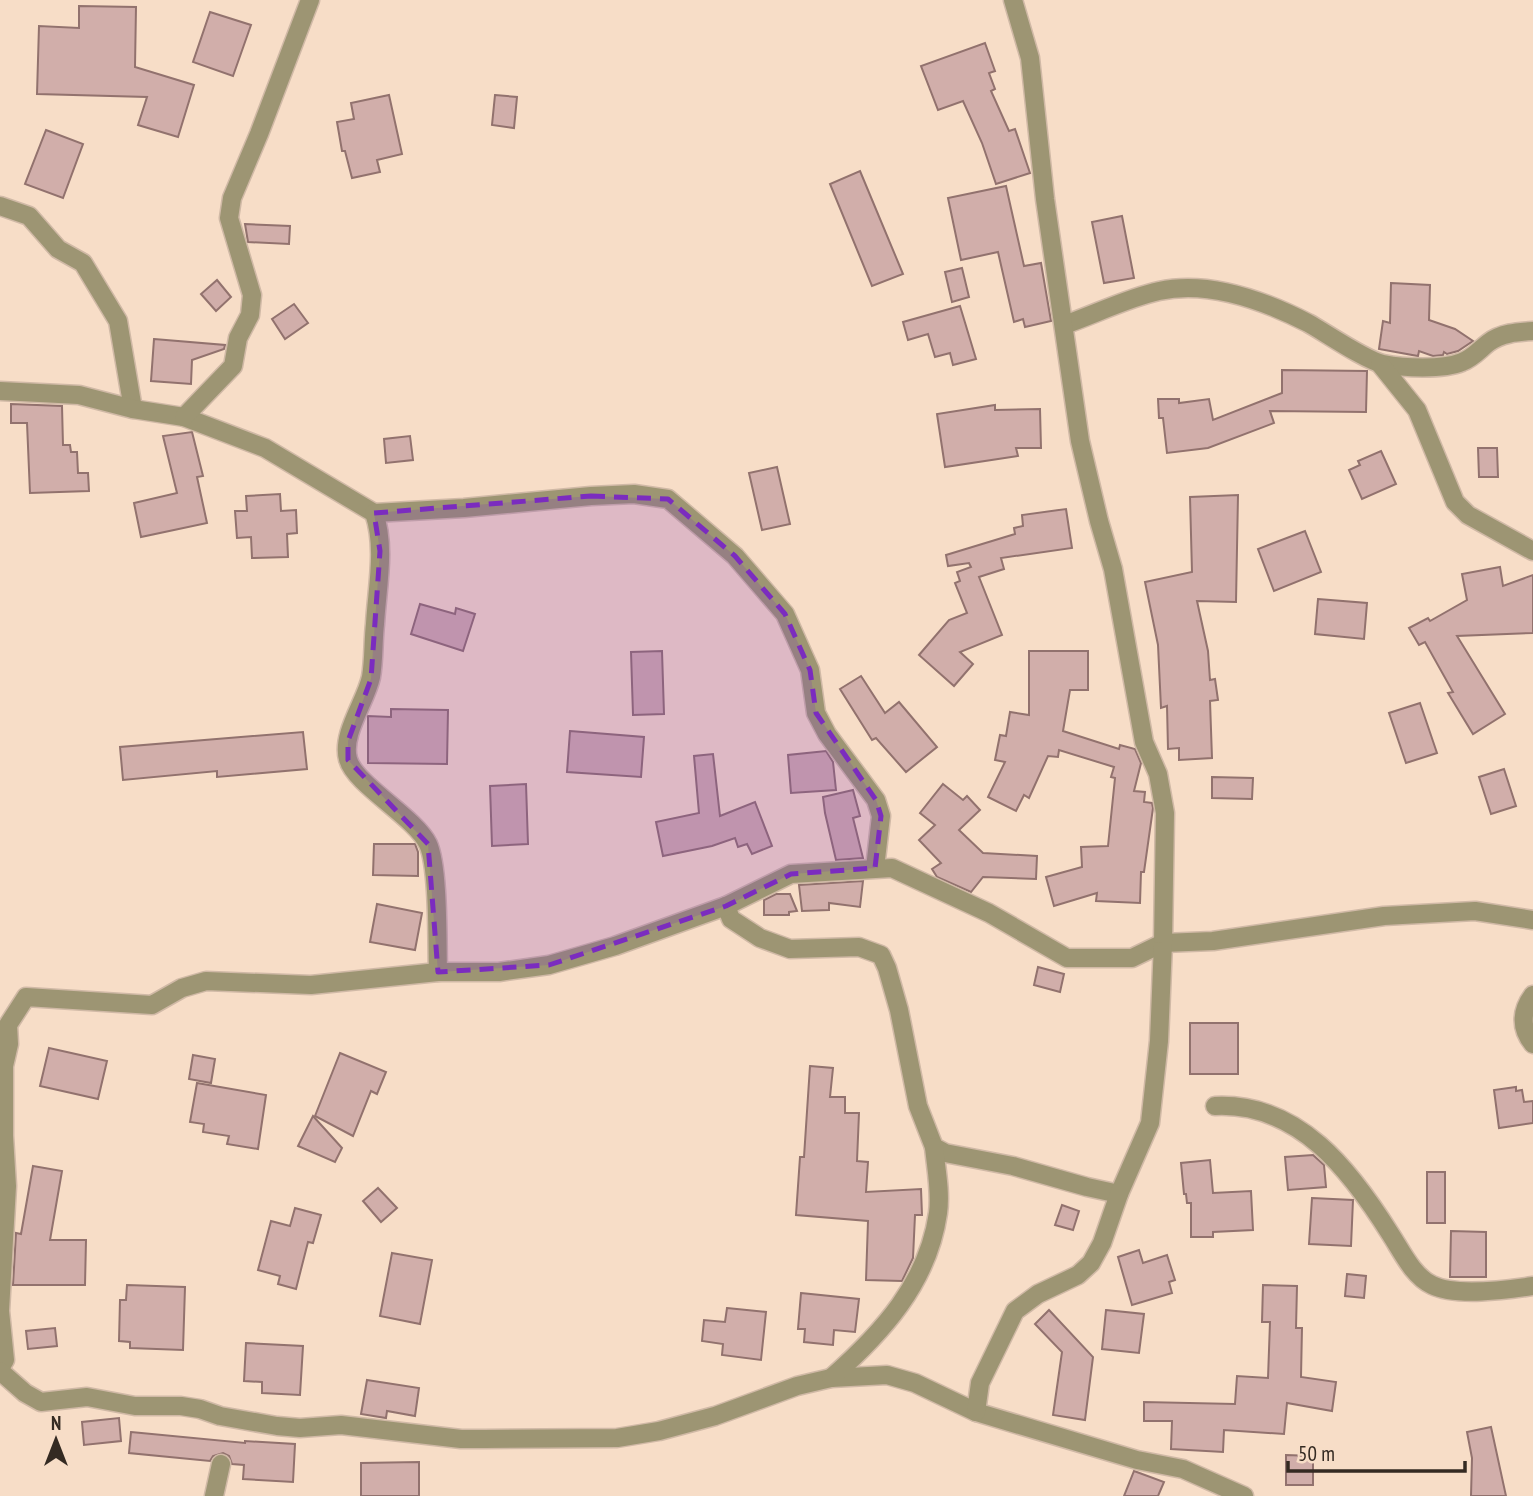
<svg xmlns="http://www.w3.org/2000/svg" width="1533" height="1496" font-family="'PT Sans Narrow',sans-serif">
<rect width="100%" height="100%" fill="#f7ddc7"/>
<g fill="#d1aeaa" stroke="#92726e" stroke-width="2">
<path d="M79 6 136 7 135 67 194 85 178 137 138 125 147 97 37 94 39 26 79 28Z"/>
<path d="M210 12 251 25 233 76 193 62Z"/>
<path d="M985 43 995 71 989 73 995 89 991 91 1009 131 1015 129 1030 173 996 184 982 143 963 101 938 110 921 66Z"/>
<path d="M389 95 402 154 377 160 380 172 352 178 345 151H342L337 122 354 119 351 103Z"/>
<path d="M495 95 517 97 514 128 492 125Z"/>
<path d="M46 130 83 144 63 198 25 184Z"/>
<path d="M860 171 903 274 872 286 830 184Z"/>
<path d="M1006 186 1024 266 1041 263 1051 321 1025 327 1023 319 1014 322 998 252 961 260 948 198Z"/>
<path d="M1122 216 1134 278 1104 283 1092 222Z"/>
<path d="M245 224 290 226 289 244 248 242Z"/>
<path d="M962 268 969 297 952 302 945 272Z"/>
<path d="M217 280 231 297 216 311 201 294Z"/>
<path d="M1391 283 1430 285 1429 320 1455 329 1473 341 1458 351 1447 354 1444 352 1443 355 1433 356 1419 351 1418 356 1379 349 1383 321 1390 323Z"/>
<path d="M294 304 308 323 285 339 272 319Z"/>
<path d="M960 306 976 359 953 365 950 353 935 357 928 334 908 340 903 322Z"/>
<path d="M154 339 225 345 224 349 192 360 191 384 151 381Z"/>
<path d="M1282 370 1367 371 1366 412 1270 411 1274 423 1208 448 1167 453 1163 418H1159L1158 399H1179V403L1209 399 1213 420 1282 393Z"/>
<path d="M11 404 62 406 63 445H70L71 452H77L78 473H88L89 491 30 493 27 423H11Z"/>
<path d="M995 405V410L1040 409 1041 448H1016L1018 456 945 467 937 414Z"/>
<path d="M192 432 203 476 197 477 207 523 141 537 134 503 177 493 163 436Z"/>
<path d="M410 436 413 460 386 463 384 439Z"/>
<path d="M1478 448H1497L1498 477H1479Z"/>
<path d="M1381 451 1396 484 1362 499 1349 470 1360 465 1358 461Z"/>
<path d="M777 467 790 524 762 530 749 473Z"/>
<path d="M280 494 281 511 296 510 297 533 287 534 288 557 252 558 251 537 237 538 235 511H247L246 496Z"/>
<path d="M1238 495 1236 602 1197 601 1208 651 1210 680 1215 679 1218 700 1210 701 1212 758 1179 760V748L1168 749 1167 706 1161 708 1158 645 1145 582 1192 572 1190 497Z"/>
<path d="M1066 509 1072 548 1001 558 1004 569 979 577 1002 635 960 652 973 664 954 686 919 655 949 620 967 613 955 583 960 581 957 572 971 567 969 563 948 566 946 555 1015 534 1014 528 1023 526 1022 515Z"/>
<path d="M1305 531 1321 572 1274 591 1258 549Z"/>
<path d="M1500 567 1503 586 1533 575V633L1457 636 1505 714 1473 734 1448 693 1453 692 1425 642 1419 645 1409 628 1428 618 1430 621 1467 600 1462 574Z"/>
<path d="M1318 599 1367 603 1364 639 1315 634Z"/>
<path d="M420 604 455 614 456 608 475 614 463 651 411 634Z"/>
<path d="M662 651 664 714 633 715 631 652Z"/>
<path d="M1029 651H1088V690H1070L1063 731 1119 749 1120 745 1135 749 1141 763 1134 791 1145 792 1144 802 1152 803 1153 808 1144 872H1141L1140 903 1096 901 1097 893 1054 906 1046 877 1082 867 1081 847 1108 846 1115 778 1111 777 1114 767 1059 750 1058 757 1048 756 1029 798 1024 795 1016 811 988 797 1005 762 995 760 1000 735 1006 736 1010 712 1029 715Z"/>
<path d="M861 676 885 713 899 702 937 747 906 772 876 738 872 740 840 689Z"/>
<path d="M1420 703 1437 753 1406 763 1389 713Z"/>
<path d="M391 709 448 710 447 764 368 763V716L391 717Z"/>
<path d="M570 731 644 737 641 777 567 772Z"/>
<path d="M303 732 307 769 217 777V771L123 780 120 747Z"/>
<path d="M826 751 833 762 836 790 791 793 788 755Z"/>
<path d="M713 754 720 816 755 802 772 846 752 854 747 844 738 847 735 838 712 846 663 856 656 822 699 813 694 756Z"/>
<path d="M1504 769 1516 806 1491 814 1479 777Z"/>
<path d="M1212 777 1253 778 1252 799 1212 798Z"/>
<path d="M526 784 528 844 492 846 490 786Z"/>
<path d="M943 784 963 800 967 796 980 810 959 830 983 853 1037 856 1036 879 983 877 971 892 937 877 932 869 941 863 919 840 935 825 920 813Z"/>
<path d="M853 790 860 816 853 818 863 858 836 860 825 813 823 797Z"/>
<path d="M374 844H415L418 852V876L373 875Z"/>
<path d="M863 881 860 907 829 903V910L802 911 799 885Z"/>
<path d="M776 894H790L797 911 789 912V915H764V900Z"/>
<path d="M377 904 422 913 415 950 370 942Z"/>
<path d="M1038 967 1064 974 1060 992 1034 985Z"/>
<rect x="1190" y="1023" width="48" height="51"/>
<path d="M49 1048 107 1061 98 1099 40 1086Z"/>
<path d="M340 1053 386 1072 377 1094 371 1091 353 1136 315 1116Z"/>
<path d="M193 1055 215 1059 211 1083 189 1079Z"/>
<path d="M810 1066 833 1068 830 1097H845V1113H859L857 1161 868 1162 866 1192 921 1189 922 1215H915L913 1258 902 1281 866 1280 868 1221 796 1215 800 1157H804Z"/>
<path d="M197 1083 266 1095 258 1149 227 1144 229 1136 203 1132 204 1124 190 1122Z"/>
<path d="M1516 1087V1091L1522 1090 1524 1102 1533 1101V1123L1499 1128 1494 1090Z"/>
<path d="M313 1116 342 1148 335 1162 298 1146Z"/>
<path d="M1313 1155 1324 1165 1326 1187 1288 1190 1285 1157Z"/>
<path d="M1210 1160 1213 1193 1251 1191 1253 1230 1213 1232V1237H1191V1203H1187L1186 1194H1184L1181 1163Z"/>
<path d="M33 1166 62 1171 50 1240H86L85 1285H13L16 1233 21 1234Z"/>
<rect x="1427" y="1172" width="18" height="51"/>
<path d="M378 1188 397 1208 381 1222 363 1201Z"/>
<path d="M1312 1198 1353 1200 1351 1246 1309 1244Z"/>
<path d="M1062 1205 1079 1211 1073 1230 1055 1225Z"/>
<path d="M295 1208 321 1215 313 1243 308 1242 296 1289 278 1284 280 1276 258 1270 271 1221 290 1226Z"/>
<path d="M1451 1231 1486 1232V1277H1450Z"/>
<path d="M1139 1250 1143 1263 1167 1255 1175 1280 1169 1282 1172 1293 1132 1305 1118 1257Z"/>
<path d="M392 1253 432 1260 420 1324 380 1316Z"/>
<path d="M1347 1274 1366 1276 1364 1298 1345 1296Z"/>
<path d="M127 1285 185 1287 183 1350 130 1348V1342L119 1341 120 1300H126Z"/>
<path d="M1263 1285 1297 1286 1296 1328H1302L1301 1377 1336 1382 1332 1411 1287 1403 1284 1434 1224 1430 1223 1452 1171 1449 1172 1421H1144V1402L1235 1404 1237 1376 1268 1378 1270 1322H1262Z"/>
<path d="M801 1293 859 1299 855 1332 834 1330 833 1345 804 1342 805 1329H798Z"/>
<path d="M727 1308 766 1312 761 1360 722 1355 723 1344 702 1341 704 1320 725 1322Z"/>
<path d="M1049 1310 1093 1357 1085 1420 1053 1415 1062 1352 1035 1324Z"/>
<path d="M1106 1310 1144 1314 1139 1353 1102 1349Z"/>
<path d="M55 1328 57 1346 28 1349 26 1331Z"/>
<path d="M246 1343 303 1346 300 1395 262 1393V1382L244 1381Z"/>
<path d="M367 1380 419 1388 415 1416 387 1411 386 1418 361 1414Z"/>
<path d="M119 1418 121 1441 84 1445 82 1422Z"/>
<path d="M1491 1427 1506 1496H1471L1472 1458 1467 1432Z"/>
<path d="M131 1432 245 1443V1441L295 1444 293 1482 243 1479 244 1465 232 1464 229 1456 223 1453 213 1456 210 1461 129 1453Z"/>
<path d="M1286 1455 1313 1456V1485H1286Z"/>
<path d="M419 1462V1496H361V1463Z"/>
<path d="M1134 1471 1164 1482 1158 1496H1124Z"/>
</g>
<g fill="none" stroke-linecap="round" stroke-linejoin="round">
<g stroke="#d0b9a6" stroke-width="21">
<g id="minor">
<path d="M0 206 29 216 58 249 83 263 118 321 133 409"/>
<path d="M1064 325C1093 315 1130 297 1159 291 1208 280 1265 301 1308 323 1326 333 1365 360 1383 364 1403 368 1443 370 1462 362 1473 358 1479 350 1488 343 1501 333 1517 332 1533 331"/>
<path d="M1380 364 1417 410 1455 502 1468 515 1533 551"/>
<path d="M0 391 79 395 133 409 184 417 265 448 374 513C386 547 377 588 375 624 373 641 374 660 371 677 366 701 341 734 348 759 354 784 415 817 428 844 439 868 437 943 438 972"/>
<path d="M184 417 233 366 238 338 250 315 252 295 229 218 232 198 259 134 310 0"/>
<path d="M374 513 464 508 591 496 634 494 668 499 735 556 785 614 810 670 816 713 827 734 876 800 881 816 875 868"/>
<path d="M726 906 731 919 760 938 790 949 859 947 881 955 887 968 899 1010 918 1106 934 1147 945 1153 1013 1166 1087 1187 1119 1194"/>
<path d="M1533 995C1521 1011 1520 1028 1533 1044"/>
<path d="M1215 1106C1299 1102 1351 1171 1391 1235 1402 1252 1413 1276 1432 1285 1456 1297 1506 1290 1533 1286"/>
<path d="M0 1368 5 1360 0 1311 7 1186 4 1136V1066L9 1044 8 1025 26 997 152 1005 182 988 206 981 311 985 438 972H499L549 965 615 946 726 906 791 874 892 868 989 913 1067 958H1132L1163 943 1213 941 1384 916 1475 911 1533 920"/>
<path d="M0 1371 25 1393 41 1402 87 1397 135 1406H181L200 1409 220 1416 277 1426 300 1428 341 1425 461 1439H484L617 1438 659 1431 715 1416 797 1386 831 1378 887 1375 915 1383 976 1412 1137 1460 1183 1469 1244 1496"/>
<path d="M831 1378C882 1333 928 1283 938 1213 941 1192 936 1168 934 1147"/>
<path d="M976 1412 980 1383 1015 1311 1038 1294 1078 1275 1091 1263 1102 1243 1119 1194 1150 1123 1159 1041 1163 943 1165 813 1158 774 1144 742 1113 569 1099 521 1080 441 1045 199 1030 58 1013 0"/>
<path d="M214 1496 221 1464"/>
</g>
</g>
<use href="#minor" stroke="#9d9573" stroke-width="18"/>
</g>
<path fill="#7b2cbf" fill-opacity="0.2" stroke="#7b2cbf" stroke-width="5" stroke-dasharray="14 9" stroke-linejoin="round" d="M591 496 668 499 735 556 785 614 810 670 816 713 876 800 881 816 875 868 791 874 726 906 549 965 438 972 428 844 348 760V741L371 679 380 551 374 513Z"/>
<g transform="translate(56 1440)" stroke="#f7ddc7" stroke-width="5" paint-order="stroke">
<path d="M0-5L12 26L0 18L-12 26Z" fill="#342a22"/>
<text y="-10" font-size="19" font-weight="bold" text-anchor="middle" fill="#342a22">N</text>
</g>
<path d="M1288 1461v10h177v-10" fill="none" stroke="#342a22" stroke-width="3.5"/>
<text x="1298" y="1461" font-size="21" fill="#342a22" stroke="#f7ddc7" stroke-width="5" paint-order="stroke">50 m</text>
</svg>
